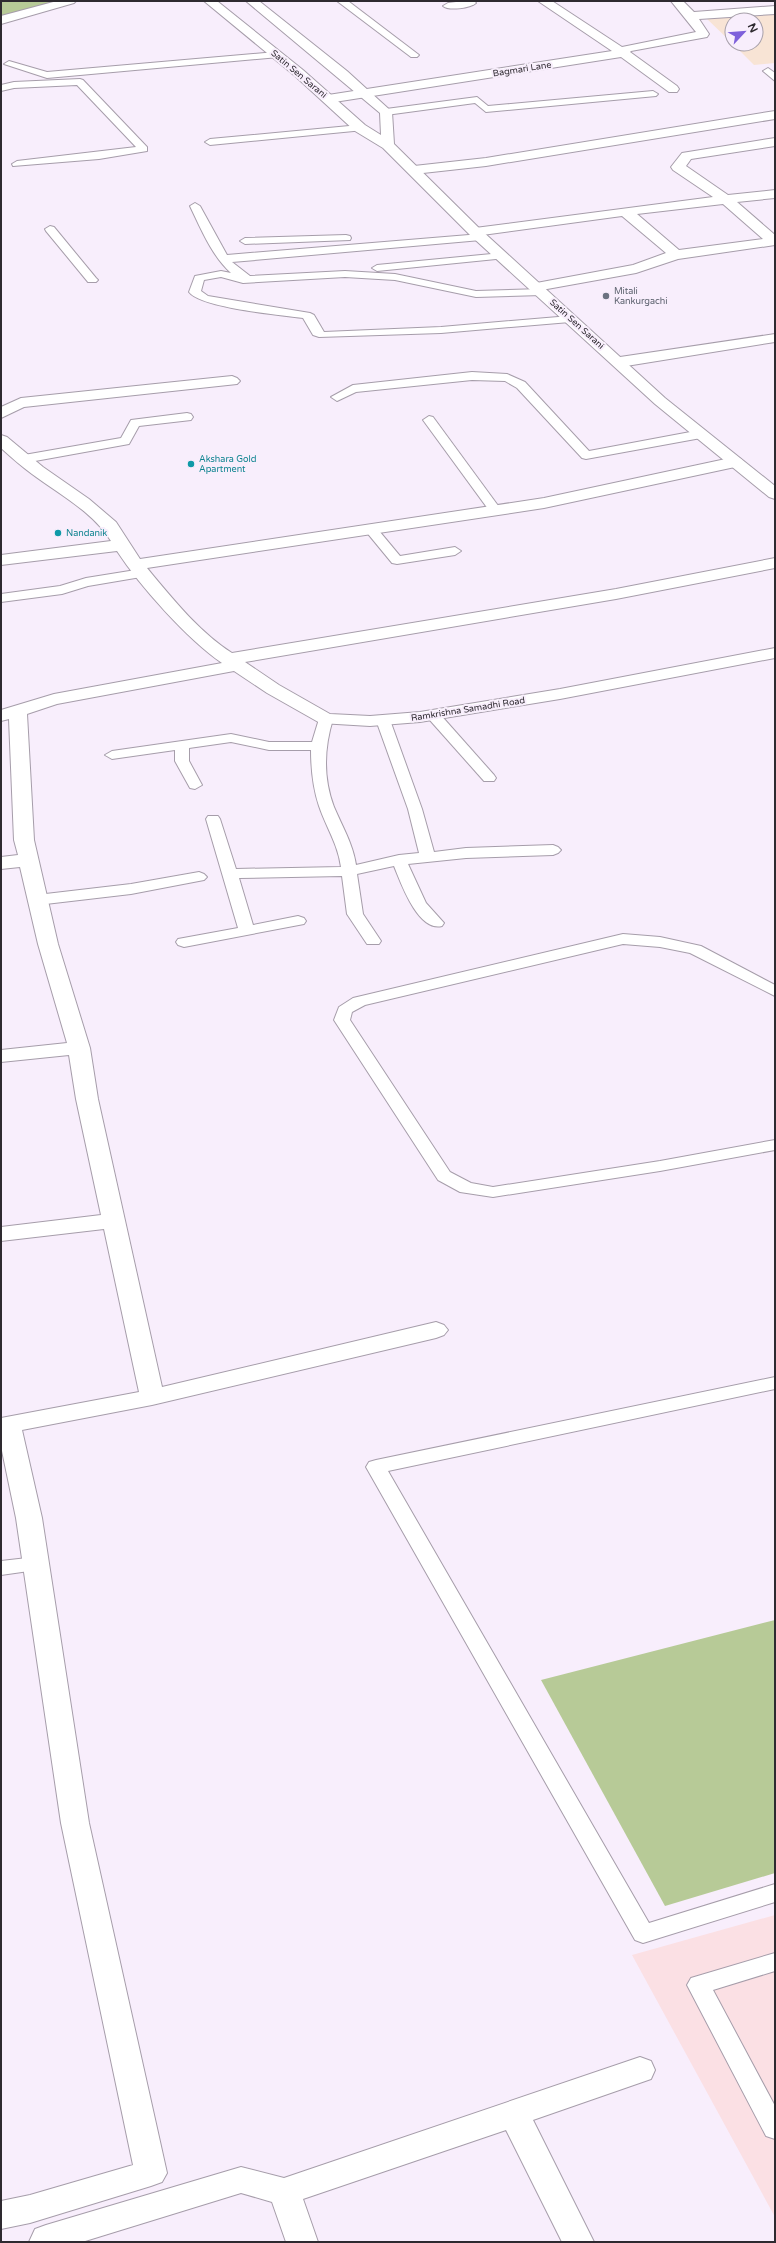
<svg xmlns="http://www.w3.org/2000/svg" width="776" height="2243" font-family="'Varela Round',sans-serif">
<rect width="100%" height="100%" fill="#f8eefc"/>
<path fill="#fbe0e4" d="M775 1915V2217L632 1955Z"/>
<path fill="#f8e4d5" d="M775 12V63L754 65 733 44H756V20H732V43L705 17Z"/>
<g fill="#b7ca97">
<path d="M8 1H57L1 16V2Z"/>
<path d="M775 1620V1873L665 1906 541 1680Z"/>
</g>
<g fill="none" stroke-linecap="round" stroke-linejoin="round">
<g stroke="#a69daa" stroke-width="2">
<g id="service">
<path d="M337 1H348L419 55 417 57H411Z"/>
<path d="M464 1H474L476 3C470 8 449 11 443 6L448 3Z"/>
<path d="M276 52 279 53V57L47 78 4 64 9 61 47 72Z"/>
<path d="M768 68 775 73V81L763 71Z"/>
<path d="M80 79 83 80 147 147V151L99 159 13 166 12 164 17 161 136 147 77 85 14 88 1 91V85L14 82Z"/>
<path d="M653 91 658 94 656 96 486 112 475 103 386 115 381 112 386 109 477 97 488 106Z"/>
<path d="M360 125 364 126V130L210 145 205 142 210 139Z"/>
<path d="M195 203 200 206 227 255 481 234 486 237 481 240 232 262 250 276 345 271 395 274 476 291 542 289 548 292 542 295 476 297 395 280 345 277 243 283 221 277 204 280 201 291 208 296 310 313 314 315 324 332 441 327 570 316 576 319 570 322 441 333 319 337 313 335 303 318C281 315 201 308 189 292L195 276 221 271 231 273C212 256 201 229 190 206Z"/>
<path d="M50 226 54 227 96 278 98 280 96 282H88L46 231 45 229Z"/>
<path d="M346 235 350 236 351 238 350 240 245 244 240 241 245 238Z"/>
<path d="M502 253 507 256 506 258 377 271 372 268 377 265Z"/>
<path d="M472 372 507 374 525 382 589 451 701 430 707 434 701 438 586 459 582 458 517 388 505 381 472 380 356 392 337 401 331 397 353 385Z"/>
<path d="M187 413 191 414 193 417 191 420 139 426 129 444 24 463 18 459 24 455 121 438 131 420Z"/>
<path d="M429 416 433 417 499 507 501 510 499 513H491L423 420Z"/>
<path d="M370 525 375 526 400 556 455 547 461 551 455 555 397 564 392 563 364 529Z"/>
<path d="M142 569 149 573 147 576 88 586 62 594 1 602V594L60 586 86 578Z"/>
<path d="M433 711 438 712 494 775 496 778 494 781H484L428 718 426 715 428 712Z"/>
<path d="M326 715 333 719C324 748 323 778 334 807 342 826 353 844 356 865L399 855 419 853 408 809 376 720 383 716 390 720 422 809 434 852 466 848 553 845 558 847 561 850 558 853 553 855 466 858 408 864 426 903 444 923 442 926C418 932 401 883 394 866L357 874 363 914 381 941 379 944H367L347 914 342 876 239 878 253 925 298 916 304 918 306 921 304 924 184 947 178 945 176 942 178 939 238 928 206 819 208 816H218L220 819 236 869 341 867C338 844 326 827 319 806 313 788 311 768 311 750H269L231 742 189 748V761L202 785 195 789 190 788 175 761V750L112 759 105 755 112 751 231 734 269 742H312L319 719Z"/>
<path d="M199 872 204 874 207 877 204 880 131 894 37 905 32 903 29 900 32 897 37 895 131 884Z"/>
<path d="M623 934 660 937 701 946 775 985V996L690 953 660 947 623 944 365 1005 352 1012 350 1020 450 1172 471 1183 493 1187 660 1161 775 1140V1150L660 1171 493 1197 460 1192 438 1180 334 1020 339 1007 353 998Z"/>
<path d="M775 1377V1389L388 1471 649 1923 775 1884V1902L643 1943 635 1940 366 1467 369 1462 376 1460Z"/>
<path d="M36 1557 43 1559 46 1564 43 1569 1 1575V1561Z"/>
<path d="M775 1953V1971L713 1990 775 2106V2139L766 2136 687 1985 691 1978Z"/>
</g>
</g>
<g stroke="#a69daa" stroke-width="2">
<g id="minor">
<path d="M57 1H76L74 3 1 24V16Z"/>
<path d="M538 1H552L622 47 696 32 671 1H683L694 12 775 6V14L699 19 709 34 707 37 631 51 630 52 677 86 679 89 677 92H669L621 57 328 103 322 99 328 95 612 51Z"/>
<path d="M775 111V119L486 166 414 174 407 170 414 166 486 158Z"/>
<path d="M775 138V146L691 159 686 166 728 195 775 190V198L737 202 775 235V245L678 259 636 273 536 291 531 290 529 287 531 284 633 265 666 253 622 216 475 236 468 232 475 228 713 197 673 170 671 167 682 153ZM723 204 763 239 679 250 637 214Z"/>
<path d="M775 334V342L620 367 615 365 612 362 615 359 620 357Z"/>
<path d="M232 376 237 378 240 381 237 384 24 407 1 418V407L21 398Z"/>
<path d="M1 435 7 437 43 467 89 499 116 522 140 559 544 498 735 457 741 459 743 462 741 465 735 467 544 508 147 568C172 598 199 632 232 653L616 589 775 558V568L616 599 245 662 279 685 330 714 370 716 420 712 560 689 775 648V658L560 699 420 722 370 726 320 723 267 693 234 671 57 704 27 714 34 840 58 944 90 1048 98 1099 162 1387 436 1322 444 1325 448 1330 444 1335 436 1338 152 1405 22 1430 42 1518 89 1823 167 2173 162 2182 151 2186 30 2223 1 2229V2201L30 2195 133 2165 61 1823 16 1518 1 1446V1418L139 1392 104 1229 1 1241V1227L101 1215 76 1099 69 1055 1 1062V1050L67 1043 38 944 20 867 1 869V857L18 855 14 840 9 719 1 721V710L54 694 222 663C187 639 140 586 117 551L1 565V555L111 541C92 511 60 495 32 474 21 466 11 457 1 448Z"/>
<path d="M640 2057 651 2061 655 2070 651 2079 533 2120 594 2242H562L506 2130 303 2199 318 2242H286L272 2202 241 2193 82 2242H29L35 2229 46 2225 241 2167 284 2178Z"/>
</g>
</g>
<g stroke="#a69daa" stroke-width="2">
<path id="secondary" d="M204 1H217L303 70 365 125 381 135 380 113 246 1H259L347 71 392 112 394 144 480 229 665 398 775 486V499L769 497 655 404 470 235 383 148 355 131 295 76Z"/>
</g>
<use href="#service" fill="#fff" fill-rule="evenodd"/>
<use href="#minor" fill="#fff" fill-rule="evenodd"/>
<use href="#secondary" fill="#fff" fill-rule="evenodd"/>
</g>
<circle fill="#6b7280" stroke="#f8eefc" stroke-width="1.5" cx="606" cy="296" r="4"/>
<g fill="#0f9aa8" stroke="#f8eefc" stroke-width="1.5">
<circle cx="191" cy="464" r="4"/>
<circle cx="58" cy="533" r="4"/>
</g>
<g text-anchor="middle" stroke-width="4" stroke-linejoin="round" paint-order="stroke">
<g font-size="9" fill="#2e2a30" stroke="#f8eefc">
<text transform="translate(522 69) rotate(-9)" y="3">Bagmari Lane</text>
<text transform="translate(299 74) rotate(40)" y="3">Satin Sen Sarani</text>
<text transform="translate(577 324) rotate(42)" y="3">Satin Sen Sarani</text>
<text transform="translate(468 709) rotate(-9)" y="3">Ramkrishna Samadhi Road</text>
</g>
<g font-size="9" fill="#5b616d" stroke="#f8eefc" text-anchor="start">
<text x="614" y="294">Mitali<tspan x="614" dy="10">Kankurgachi</tspan></text>
</g>
<g font-size="9" fill="#0d838f" stroke="#f8eefc" text-anchor="start">
<text x="199" y="462">Akshara Gold<tspan x="199" dy="10">Apartment</tspan></text>
<text x="66" y="536">Nandanik</text>
</g>
</g>
<rect width="776" height="2243" fill="none" stroke="#2e2a30" stroke-width="4"/>
<g transform="translate(744 32) rotate(64)"><circle r="19" fill="#f8eefc" stroke="#a7a0aa"/>
<path d="M0-3L7 15L0 10L-7 15Z" fill="#7e60db"/>
<text y="-6" font-size="11" font-weight="bold" text-anchor="middle" fill="#2e2a30">N</text>
</g>
</svg>
